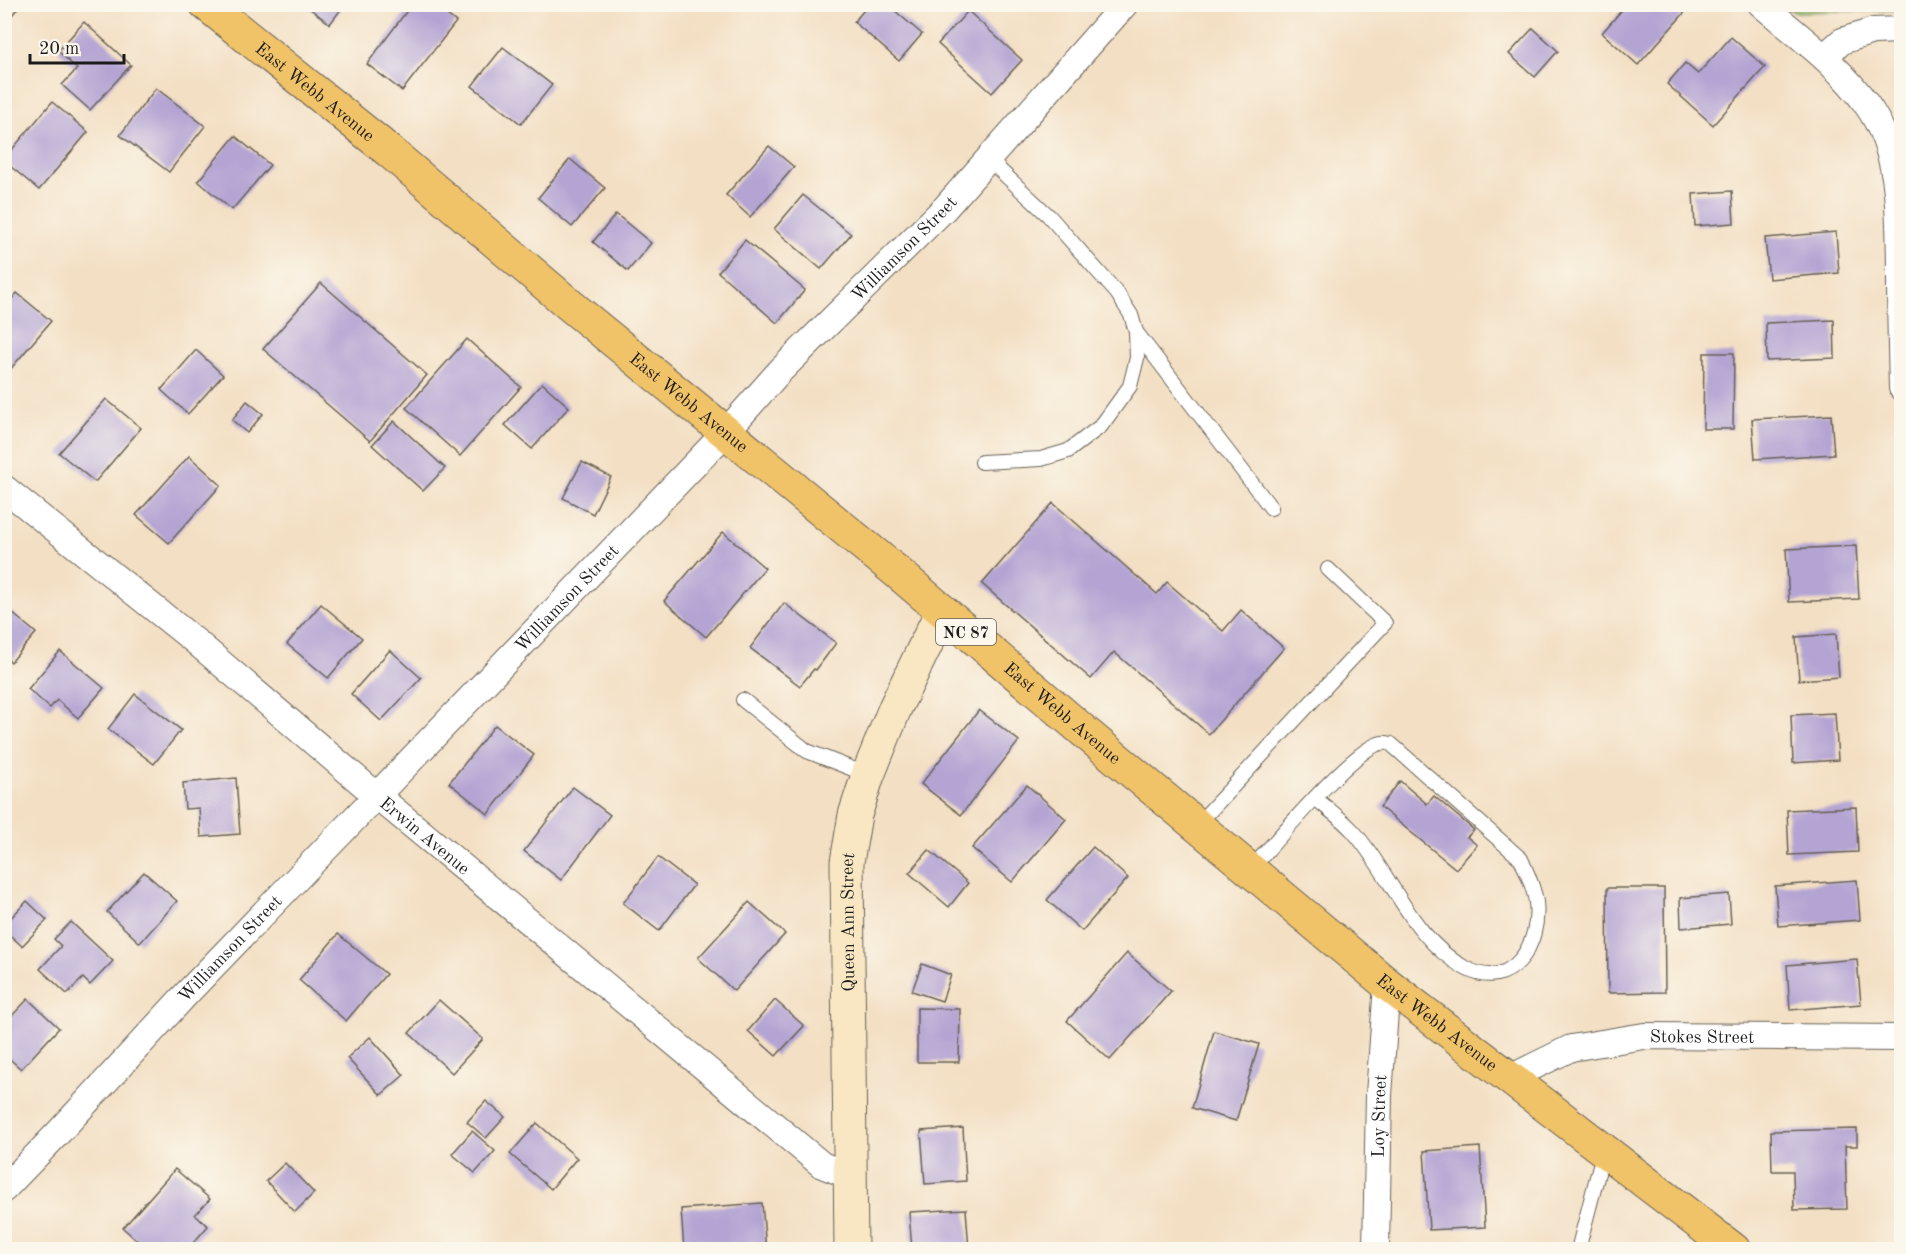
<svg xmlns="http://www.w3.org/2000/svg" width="1906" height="1254" font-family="'Old Standard TT',serif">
<rect width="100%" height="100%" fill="#fbf7ec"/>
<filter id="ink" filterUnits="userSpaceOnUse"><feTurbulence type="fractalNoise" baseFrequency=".0167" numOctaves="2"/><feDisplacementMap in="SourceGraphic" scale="12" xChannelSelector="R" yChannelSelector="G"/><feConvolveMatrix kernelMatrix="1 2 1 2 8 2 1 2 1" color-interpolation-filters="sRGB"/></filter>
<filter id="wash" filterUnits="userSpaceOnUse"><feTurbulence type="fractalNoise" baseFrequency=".008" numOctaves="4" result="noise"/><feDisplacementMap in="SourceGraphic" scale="24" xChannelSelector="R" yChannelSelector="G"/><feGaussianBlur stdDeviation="1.35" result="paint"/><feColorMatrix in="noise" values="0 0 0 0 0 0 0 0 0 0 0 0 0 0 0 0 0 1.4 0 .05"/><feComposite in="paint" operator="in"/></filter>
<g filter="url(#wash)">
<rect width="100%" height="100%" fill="#f3dfc3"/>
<path fill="#98c16e" stroke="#5a6e45" stroke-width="1.5" d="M1901 4V10L1794 12 1785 5Z"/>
<g id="blocks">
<g fill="#b4a4d3">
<path d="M4 4H21L4 25Z"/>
<path d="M304 4H345L330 24Z"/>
<path d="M412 4H433L456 22 402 91 367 64Z"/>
<path d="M869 4H887L922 34 899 61 854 22Z"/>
<path d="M1627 4H1679L1686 11 1638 65 1602 33Z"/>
<path d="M968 11 1022 60 992 93 938 44Z"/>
<path d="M84 22 131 65 90 110 62 85 77 69 58 51Z"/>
<path d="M1533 28 1558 51 1535 77 1509 54Z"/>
<path d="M1731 37 1765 67 1713 125 1667 84 1685 63 1698 74Z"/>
<path d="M503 47 552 85 521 124 472 86Z"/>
<path d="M156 88 205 126 169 172 120 135Z"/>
<path d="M52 102 88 132 39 190 4 161V159Z"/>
<path d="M235 136 270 165 232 210 198 181Z"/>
<path d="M769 146 794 167 750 217 726 195Z"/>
<path d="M570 159 605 188 572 227 538 198Z"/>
<path d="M1732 191 1734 223 1695 226 1693 194Z"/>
<path d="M803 195 851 234 821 269 774 229Z"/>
<path d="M616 214 651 243 628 271 593 242Z"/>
<path d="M1836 232 1839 273 1769 279 1765 238Z"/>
<path d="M745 240 805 290 777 323 718 272Z"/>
<path d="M321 283 427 375 370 441 263 349Z"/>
<path d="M17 293 51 321 8 372 4 370V308Z"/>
<path d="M1834 320 1835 358 1767 361 1766 323Z"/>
<path d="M467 339 521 387 460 456 406 408Z"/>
<path d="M196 350 223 375 188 414 161 390Z"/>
<path d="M1704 353H1734L1733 429H1703Z"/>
<path d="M542 383 569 407 532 449 505 425Z"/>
<path d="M106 399 141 428 95 482 59 453Z"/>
<path d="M247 401 263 414 247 433 232 420Z"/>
<path d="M1831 415 1834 454 1755 459 1752 419Z"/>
<path d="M394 421 445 468 423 491 372 445Z"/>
<path d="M189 456 221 485 169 543 136 515Z"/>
<path d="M582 462 611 477 593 514 563 498Z"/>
<path d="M1053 503 1157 594 1167 582 1223 631 1241 610 1284 648 1209 734 1114 652 1091 679 982 584Z"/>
<path d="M723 532 765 568 706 637 664 601Z"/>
<path d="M1856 546 1859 599 1789 602 1786 549Z"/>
<path d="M784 603 836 643 816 670 814 669 800 686 750 648Z"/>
<path d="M321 604 362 638 328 678 287 644Z"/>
<path d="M4 606 36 633 11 662 4 657Z"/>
<path d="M1836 634 1839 677 1799 680 1796 637Z"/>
<path d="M390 650 421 678 381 721 351 694Z"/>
<path d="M60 651 104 688 78 718 57 700 50 708 28 689Z"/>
<path d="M135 694 181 730 154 764 108 729Z"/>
<path d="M979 710 1019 741 961 815 921 784Z"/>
<path d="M1835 713 1838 760 1793 763 1791 715Z"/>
<path d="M495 725 534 755 488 814 449 783Z"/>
<path d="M236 778 240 834 201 837 199 808 185 809 183 783Z"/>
<path d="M1400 781 1427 804 1434 796 1474 830 1467 837 1477 845 1456 869 1380 807Z"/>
<path d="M1027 785 1066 819 1012 882 972 848Z"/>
<path d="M573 787 610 815 561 880 524 851Z"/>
<path d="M1856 807 1858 852 1789 855 1787 810Z"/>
<path d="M1093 847 1128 878 1082 931 1047 900Z"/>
<path d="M929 850 968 883 949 907 909 873Z"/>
<path d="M658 857 694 885 659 931 623 903Z"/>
<path d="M144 872 177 901 140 943 107 912Z"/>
<path d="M1857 880 1860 920 1778 926 1775 886Z"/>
<path d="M1607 888H1664L1665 992 1608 993Z"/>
<path d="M1729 894 1731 924 1681 928 1680 898Z"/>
<path d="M27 901 47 920 22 946 4 930V925Z"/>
<path d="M749 902 785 934 734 991 698 958Z"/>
<path d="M71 922 113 961 90 985 83 978 67 994 40 969 61 946 54 939Z"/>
<path d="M338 934 386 974 346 1021 299 980Z"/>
<path d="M1127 953 1171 991 1110 1060 1067 1021Z"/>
<path d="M1857 959 1861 1004 1790 1010 1787 965Z"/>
<path d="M922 964 951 975 942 1001 912 991Z"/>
<path d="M28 999 59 1028 21 1069 4 1054V1024Z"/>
<path d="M439 1000 483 1039 452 1073 409 1033Z"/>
<path d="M775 1000 804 1026 776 1056 748 1031Z"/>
<path d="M917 1008 960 1009 959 1062H917Z"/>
<path d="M1214 1031 1259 1044 1236 1121 1192 1108Z"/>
<path d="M370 1037 404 1075 381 1095 347 1058Z"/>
<path d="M486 1101 505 1117 486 1138 467 1122Z"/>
<path d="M537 1123 577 1158 551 1189 510 1154Z"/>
<path d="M963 1128 966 1181 925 1184 921 1131Z"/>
<path d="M1857 1129V1146H1845L1847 1209 1794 1210 1793 1171H1772L1771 1131Z"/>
<path d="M472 1131 495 1151 475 1173 452 1154Z"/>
<path d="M1480 1147 1485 1227 1429 1230 1424 1151Z"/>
<path d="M285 1163 314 1193 295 1212 266 1181Z"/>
<path d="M175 1169 210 1199 195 1215 208 1226 187 1250H148L123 1228Z"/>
<path d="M762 1203 766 1250H684L681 1209Z"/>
<path d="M966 1209 969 1250H912L909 1212Z"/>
</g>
</g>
</g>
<g filter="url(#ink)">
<use href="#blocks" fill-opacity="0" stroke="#676056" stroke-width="1.5"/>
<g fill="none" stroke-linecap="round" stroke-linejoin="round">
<g stroke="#676056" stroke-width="16">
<g id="lane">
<path d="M1136 332 1271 508"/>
<path d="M982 462 1041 459 1068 451 1101 426 1130 386 1137 358 1136 332 1131 315 1117 293 1049 216 988 159"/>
<path d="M743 700 807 751 868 775"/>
<path d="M1196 826 1385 623 1328 569"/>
<path d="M1250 870C1272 846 1355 746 1382 743 1385 742 1388 743 1391 744L1521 859C1527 873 1534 887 1536 902 1541 944 1512 993 1465 968 1411 938 1392 875 1353 831 1342 819 1328 809 1315 798"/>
<path d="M1578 1250 1604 1150"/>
</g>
</g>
<g stroke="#676056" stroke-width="28">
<g id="street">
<path d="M1761 4C1798 36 1839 65 1867 105 1902 154 1899 216 1900 273 1900 311 1901 350 1902 388"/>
<path d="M1824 57 1842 41 1873 31 1902 30"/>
<path id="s1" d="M4 488 195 641 376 795 822 1165 850 1176"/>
<path id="s2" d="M1510 1078 1571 1048 1644 1036 1902 1038"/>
<path id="s3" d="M4 1189 59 1132 189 991 725 433 779 372 945 208 1125 4"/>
<path id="s4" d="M1376 1250 1379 1095 1387 984"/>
</g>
</g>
<g stroke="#676056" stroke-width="35">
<g id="secondary">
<path id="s5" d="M851 1250 847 862 855 815 868 775 895 708 942 611"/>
</g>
</g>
<g stroke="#676056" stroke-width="35">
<g id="highway">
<path id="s6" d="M206 4 389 151 571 306 897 572 1087 734 1387 984 1734 1250"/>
</g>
</g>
<use href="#lane" stroke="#fff" stroke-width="14"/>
<use href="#street" stroke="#fff" stroke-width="26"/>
<use href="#secondary" stroke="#f9e7c3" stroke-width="33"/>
<use href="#highway" stroke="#f1c369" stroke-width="33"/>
</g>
</g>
<g text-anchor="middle" stroke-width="6" stroke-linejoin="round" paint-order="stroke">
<rect fill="#fbf7ec" stroke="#5f5e5a" stroke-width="1.5" x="936" y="619" width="60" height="26" rx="4.5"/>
<g font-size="16" font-weight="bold" fill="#1c1c1c">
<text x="966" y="638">NC 87</text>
</g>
<g font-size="18" fill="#1c1c1c" stroke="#fbf7ec">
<text dy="6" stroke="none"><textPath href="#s6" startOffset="140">East Webb Avenue</textPath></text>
<text dy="6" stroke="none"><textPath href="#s3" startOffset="1302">Williamson Street</textPath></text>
<text dy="6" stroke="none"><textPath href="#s6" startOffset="626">East Webb Avenue</textPath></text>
<text dy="6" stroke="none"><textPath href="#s3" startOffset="816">Williamson Street</textPath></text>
<text dy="6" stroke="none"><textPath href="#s6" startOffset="1112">East Webb Avenue</textPath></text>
<text dy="6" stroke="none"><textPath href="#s1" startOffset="546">Erwin Avenue</textPath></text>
<text dy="6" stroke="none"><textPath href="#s5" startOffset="328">Queen Ann Street</textPath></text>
<text dy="6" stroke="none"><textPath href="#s3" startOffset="330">Williamson Street</textPath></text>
<text dy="6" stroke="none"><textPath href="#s6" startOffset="1598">East Webb Avenue</textPath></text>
<text dy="6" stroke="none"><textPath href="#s2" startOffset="200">Stokes Street</textPath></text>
<text dy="6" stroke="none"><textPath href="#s4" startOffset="134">Loy Street</textPath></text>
</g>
</g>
<rect width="1906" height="1254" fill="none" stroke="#fbf7ec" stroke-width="24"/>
<path d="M30 54v9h94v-9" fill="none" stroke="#1c1c1c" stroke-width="3"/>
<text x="39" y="54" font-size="18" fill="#1c1c1c" stroke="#fbf7ec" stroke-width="4.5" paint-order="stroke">20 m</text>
</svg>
